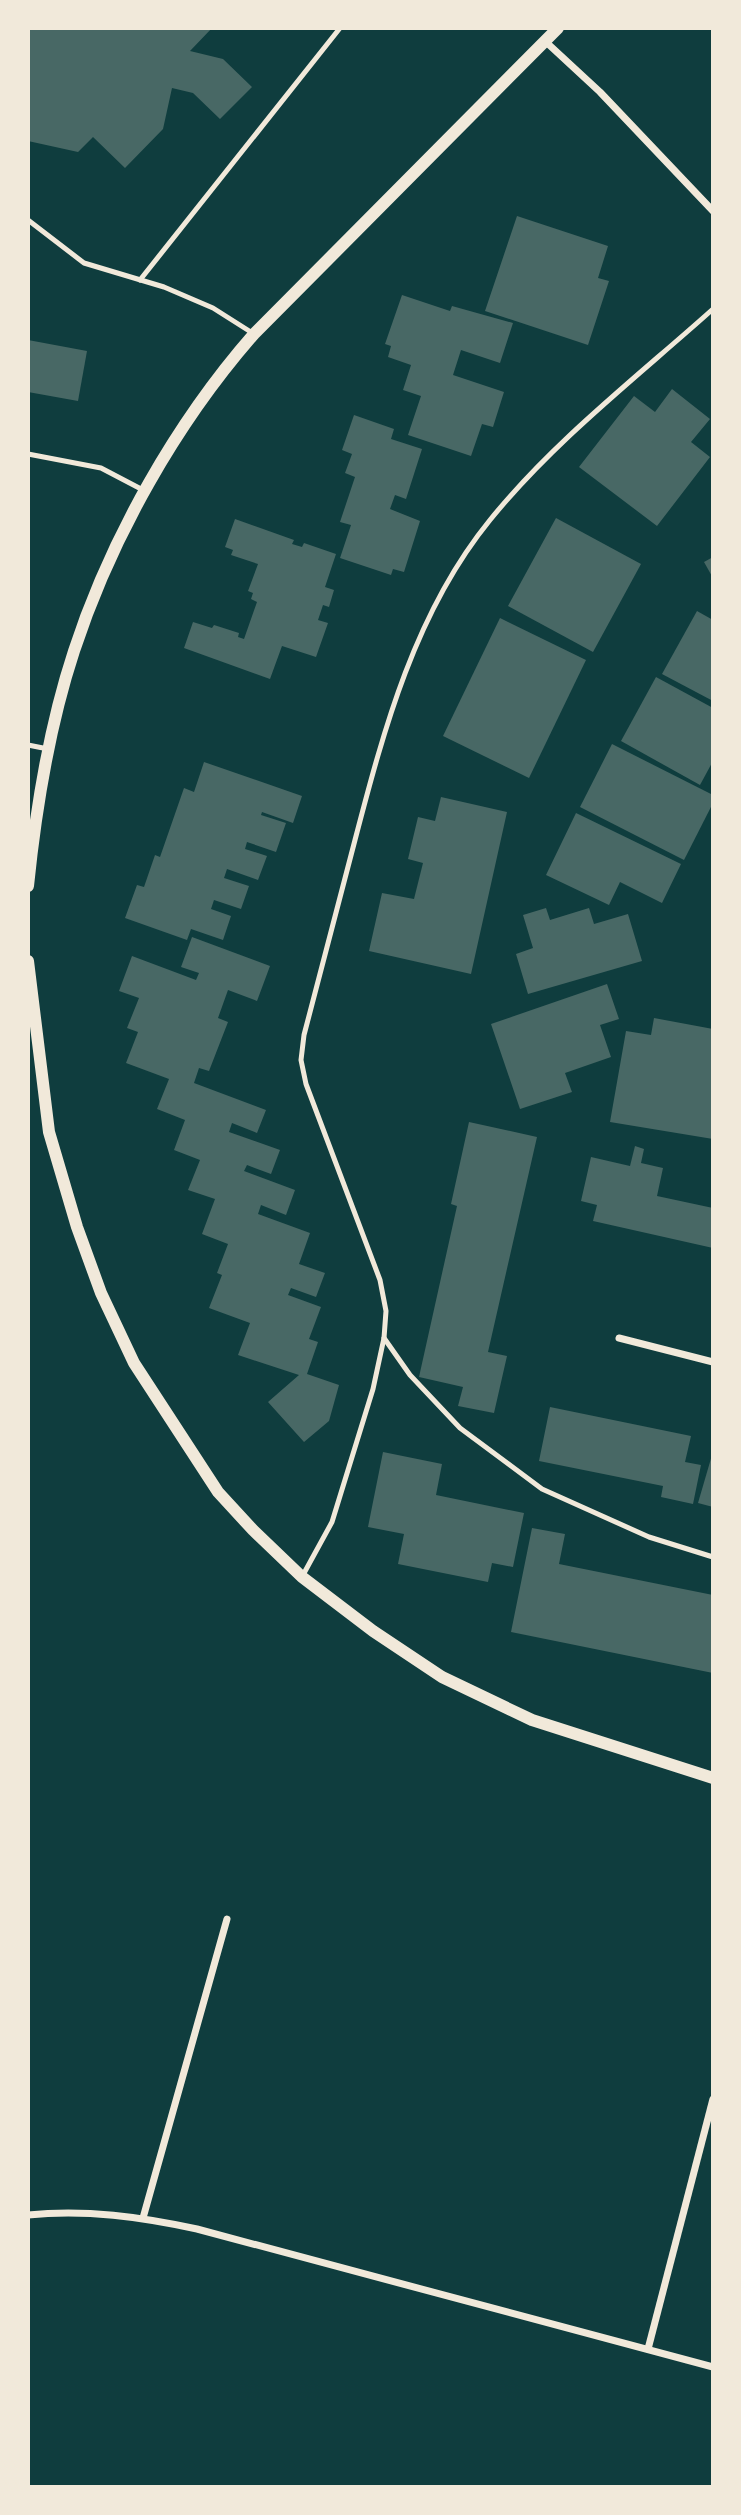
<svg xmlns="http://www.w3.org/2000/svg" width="741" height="2515" font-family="Poppins,sans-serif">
<rect width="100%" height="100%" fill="#0f3d3e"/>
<g fill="#486865">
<path d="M28 28H212L190 51 223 59 252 87 220 119 193 93 172 88 163 129 125 168 93 137 78 152 28 141Z"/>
<path d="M517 216 608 246 598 278 609 281 588 345 485 311Z"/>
<path d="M402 295 450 311 452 306 513 323 500 363 461 350 453 375 504 392 493 427 482 424 471 456 408 435 421 396 403 390 411 365 388 357 391 346 385 344Z"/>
<path d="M28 340 87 351 78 401 28 392Z"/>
<path d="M672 389 710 419 691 442 710 457 657 526 579 467 634 396 655 412Z"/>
<path d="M354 415 394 429 391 439 422 449 406 499 395 495 390 509 420 521 404 572 393 569 391 575 340 558 351 525 340 522 355 477 345 473 352 454 342 450Z"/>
<path d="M556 518 641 564 593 652 508 606Z"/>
<path d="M235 519 294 540 292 544 302 547 304 543 336 554 325 587 334 590 329 607 323 605 318 620 328 623 316 657 282 646 270 679 184 648 193 622 212 628 214 625 239 633 238 637 244 639 257 602 251 599 253 593 248 591 258 564 231 555 233 550 225 547Z"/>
<path d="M713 557V578L704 562Z"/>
<path d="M697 611 713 620V701L662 674Z"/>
<path d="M500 618 586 660 529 778 443 736Z"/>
<path d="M656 677 713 708V761L700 785 621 741Z"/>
<path d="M612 744 713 795V803L684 860 580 807Z"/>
<path d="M204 762 302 796 293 823 262 812 261 815 286 823 276 852 247 842 245 849 267 856 258 880 227 869 224 878 249 886 241 909 214 900 211 909 231 916 223 940 191 929 187 940 125 918 137 885 144 887 155 855 160 857 184 788 194 792Z"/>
<path d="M441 797 507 812 471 974 369 951 382 893 414 899 423 863 408 859 418 817 435 821Z"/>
<path d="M576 813 681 864 662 903 620 882 609 905 546 875Z"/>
<path d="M546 908 550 920 589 908 594 924 628 914 642 961 528 994 516 954 533 948 523 915Z"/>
<path d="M192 937 270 966 257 1001 228 990 218 1018 228 1022 209 1071 199 1068 194 1083 266 1110 257 1133 232 1123 229 1132 280 1150 271 1174 247 1165 244 1171 295 1190 286 1215 261 1205 258 1214 310 1233 299 1264 325 1273 316 1297 291 1288 288 1295 321 1307 309 1339 318 1342 307 1374 339 1385 329 1421 304 1442 268 1402 299 1375 238 1355 250 1323 209 1308 222 1275 217 1273 228 1244 202 1234 215 1199 188 1190 200 1160 174 1150 185 1120 157 1109 169 1079 126 1063 138 1032 127 1028 139 998 119 991 132 956 196 980 199 973 181 967Z"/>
<path d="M607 984 619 1019 600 1025 611 1057 565 1073 572 1092 520 1109 491 1024Z"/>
<path d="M654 1018 713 1029V1139L610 1122 626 1031 651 1035Z"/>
<path d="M469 1122 537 1137 488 1352 507 1356 494 1413 458 1406 463 1387 419 1377 457 1206 451 1204Z"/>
<path d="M635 1146 644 1149 641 1163 663 1168 657 1196 713 1208V1248L593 1221 597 1205 581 1201 591 1157 630 1166Z"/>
<path d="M550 1407 691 1436 685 1462 701 1465 693 1504 661 1497 663 1486 539 1461Z"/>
<path d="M383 1452 442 1464 436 1495 524 1513 513 1567 492 1563 488 1582 398 1564 404 1534 368 1527Z"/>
<path d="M712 1455H713V1507L698 1503Z"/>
<path d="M532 1528 565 1534 559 1564 713 1595V1673L511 1632Z"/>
</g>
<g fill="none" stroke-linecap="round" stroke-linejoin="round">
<g stroke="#f1e9da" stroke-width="5">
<path d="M28 220 84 263 164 287 213 308 254 334"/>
<path d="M140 280 340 28"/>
<path d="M28 454 101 468 143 490"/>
<path d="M28 745 48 749"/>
<path d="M384 1338 410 1375 460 1428 542 1489 649 1537 713 1557"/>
<path d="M303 1575 332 1522 373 1389 384 1338 386 1311 380 1280 306 1084 301 1060 304 1035C321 970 338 905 355 840 384 729 415 612 490 520 554 441 637 377 713 309"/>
</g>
<g stroke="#f1e9da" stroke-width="7">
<path d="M546 42 600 92 713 211"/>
<path d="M619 1338 713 1362"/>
<path d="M28 2215C86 2209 141 2217 197 2229L713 2367"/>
<path d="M143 2218 227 1919"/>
<path d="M648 2349 713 2099"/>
</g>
<g stroke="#f1e9da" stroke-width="12">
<path d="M28 886C36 807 49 727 74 651 111 538 176 423 254 334L558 28"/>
<path d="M28 961 49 1132 77 1227 101 1293 134 1363 218 1492 253 1530 302 1577 373 1631 442 1677 532 1720 713 1778"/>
</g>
</g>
<rect width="741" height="2515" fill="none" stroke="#f1e9da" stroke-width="60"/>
</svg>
